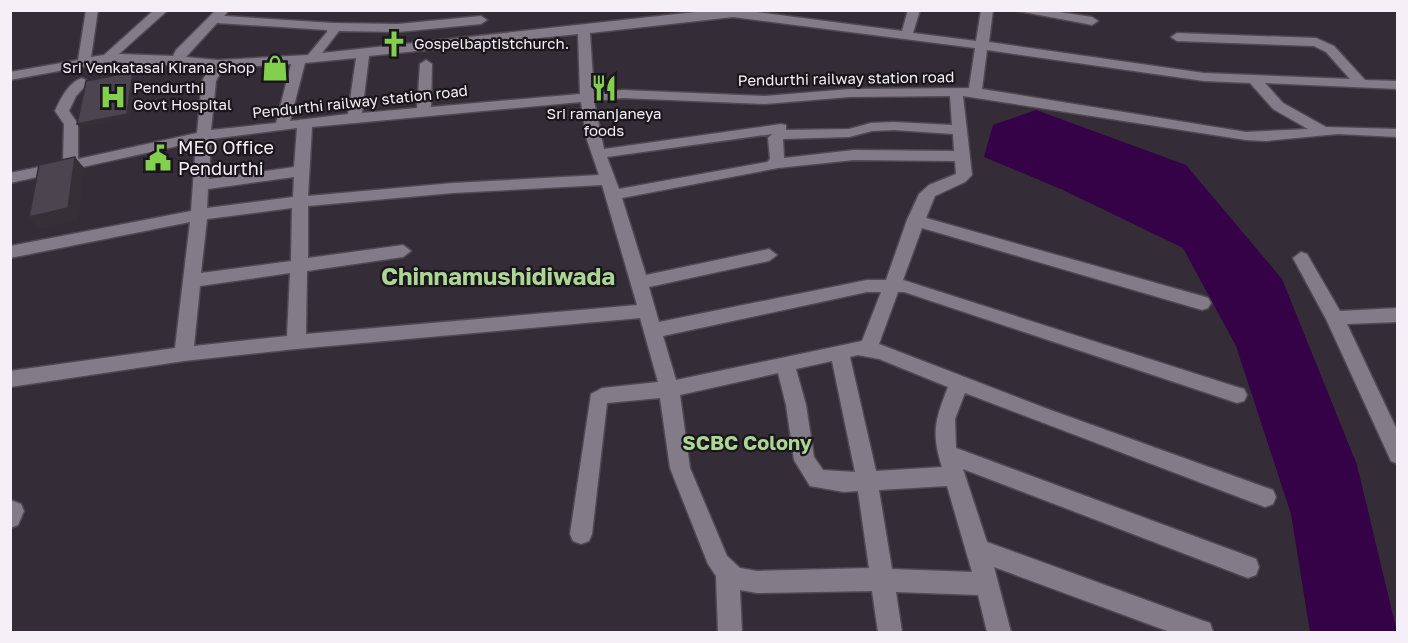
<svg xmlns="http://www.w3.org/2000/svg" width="1408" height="643" font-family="'Golos Text',sans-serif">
<rect width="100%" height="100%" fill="#342d37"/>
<path fill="#350147" d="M1036 110 1186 165 1282 279 1357 465 1397 632H1310L1291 514 1236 346 1183 248 1063 190 984 157 993 125Z"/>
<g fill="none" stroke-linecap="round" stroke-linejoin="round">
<g stroke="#4f4a52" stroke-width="3">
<g id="minor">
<path d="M86 10H98L91 57 104 55 154 10H168L119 54 173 56 176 50 216 10H229L224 16 333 23 398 24 481 16 487 20 481 24 398 32 339 31 322 53 714 10H741L902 31 908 10H920L913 33 976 41 981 10H993L989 42 1204 73 1350 79 1326 52 1314 46 1177 41 1171 37 1177 33 1316 38 1334 46 1365 80 1398 81V89L1265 83 1283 103 1326 127 1398 129V137L1338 134 1266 141 1246 140 963 96 972 175 965 182 935 196 926 218 1202 296 1208 298 1211 303 1208 308 1202 310 922 228 903 280 1237 387 1244 389 1247 395 1244 401 1237 403 904 292H898L879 344 1045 408 1273 490 1276 497 1273 504 1265 507 965 393 955 419 956 448 1248 556 1256 559 1259 567 1256 575 1248 578 963 469 987 542 1201 620 1210 623 1213 632H1170L994 567 1011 632H987L978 595 896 592 902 632H878L872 591 757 593 740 590 742 632H718L716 576 708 564 670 468 660 398 607 403 592 534 589 541 581 544 573 541 570 534 591 394 602 388 658 382 640 318 296 349 184 361 10 387V371L175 348 190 222 10 258V246L191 211 196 142 10 183V173L63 162 64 124 55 111C61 98 68 83 82 78L89 82 76 96 69 111 78 124V159L197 133 202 81 210 67 108 62 10 80V72L78 60ZM733 17 975 48 969 88 850 89 765 96 623 90 594 93 590 33ZM217 23 327 30V32L308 55 218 60 186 57ZM578 34 580 94 431 107 432 64 426 60 420 64 417 108 362 113 369 56ZM987 50 1204 81 1250 83 1273 109 1308 129 1246 132 982 89ZM356 58 348 114 290 121 305 63ZM291 64 276 123 211 130 216 81 223 68ZM950 96 952 125 894 122 871 123 849 129 786 130V125L781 124 604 149 594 101 623 98 765 104 850 97ZM581 102 586 137 599 175 453 183 308 196 312 127ZM297 128 294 167 209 179 211 139ZM894 130 953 134 954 151 854 150 784 158 783 139 849 137 872 131ZM772 134 768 138 770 159 767 162 619 189 607 157ZM854 160 955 161 956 174 929 185 919 194 907 220 886 280H867L659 322 649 287 769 261 777 255 769 249 646 275 622 198 778 168ZM294 177 293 197 207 208 208 189ZM602 185 637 305 306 334 307 271 403 257 411 251 403 245 308 258V206L453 193ZM292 208 291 261 201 273 207 219ZM290 273 287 336 194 346 200 286ZM867 292H881L862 341 676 380 663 336ZM858 355 879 359 948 387C935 420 931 433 942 467L876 471 850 357ZM832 361 855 472 823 470 814 457 806 405 796 369ZM778 373 786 405 794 460 810 486 844 492 858 491 869 568 757 571 740 568 727 556 690 468 680 395ZM947 486 972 572 892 569 879 490Z"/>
<path d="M1013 10H1046L1092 17 1098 21 1092 25Z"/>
<path d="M1301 252 1307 254 1340 311 1398 308V322L1347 324 1398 432V464L1391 461 1326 319 1293 258Z"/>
<path d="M13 501 21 504 24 511 18 525 10 528V502Z"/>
</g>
</g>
<use href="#minor" fill="#847b88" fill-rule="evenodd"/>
</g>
<g fill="#353038">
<path d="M133 72 136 76 130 118 80 128 77 124Z"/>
<path d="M75 157 85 169 78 220 40 229 29 217Z"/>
</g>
<g fill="#4c4550" stroke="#353038" stroke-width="1.5">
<path d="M133 72 127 114 77 124 86 81Z"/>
<path d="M75 157 68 208 29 217 39 165Z"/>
</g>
<defs>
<g id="church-bare" transform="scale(2.07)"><path d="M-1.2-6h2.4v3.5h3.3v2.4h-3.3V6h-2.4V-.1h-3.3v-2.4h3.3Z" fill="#83d04f" stroke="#1a161b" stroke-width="2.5" paint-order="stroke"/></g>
<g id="shop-bare" transform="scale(2.07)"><path d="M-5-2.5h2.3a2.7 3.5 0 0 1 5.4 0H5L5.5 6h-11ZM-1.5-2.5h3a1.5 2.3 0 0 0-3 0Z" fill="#83d04f" stroke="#1a161b" stroke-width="2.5" paint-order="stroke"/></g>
<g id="restaurant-bare" transform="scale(2.07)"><path d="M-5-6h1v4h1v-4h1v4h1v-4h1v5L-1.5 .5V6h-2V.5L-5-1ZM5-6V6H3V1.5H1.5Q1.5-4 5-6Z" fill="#83d04f" stroke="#1a161b" stroke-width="2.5" paint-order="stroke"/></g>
<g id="hospital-bare" transform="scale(2.07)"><path d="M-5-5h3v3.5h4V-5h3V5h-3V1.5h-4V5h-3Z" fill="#83d04f" stroke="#1a161b" stroke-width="2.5" paint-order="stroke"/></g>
<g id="civic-bare" transform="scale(2.07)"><path d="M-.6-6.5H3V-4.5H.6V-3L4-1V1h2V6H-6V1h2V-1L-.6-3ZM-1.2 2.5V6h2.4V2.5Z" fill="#83d04f" stroke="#1a161b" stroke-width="2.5" paint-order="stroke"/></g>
</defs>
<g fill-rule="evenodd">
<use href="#church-bare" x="394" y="44"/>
<use href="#shop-bare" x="275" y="68"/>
<use href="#restaurant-bare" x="604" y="88"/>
<use href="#hospital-bare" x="113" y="97"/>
<use href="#civic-bare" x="158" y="158"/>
</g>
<g text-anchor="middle" stroke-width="4.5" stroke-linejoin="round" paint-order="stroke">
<g font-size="15" fill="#f5f0f7" stroke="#1a161b" text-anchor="start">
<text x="414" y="49">Gospelbaptistchurch.</text>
<text x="255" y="73" text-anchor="end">Sri Venkatasai Kirana Shop</text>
<text x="133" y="93">Pendurthi<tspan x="133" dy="17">Govt Hospital</tspan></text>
<text x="604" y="119" text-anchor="middle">Sri ramanjaneya<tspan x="604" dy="17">foods</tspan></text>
</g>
<g font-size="15" fill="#f5f0f7" stroke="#1a161b">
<text transform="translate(846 79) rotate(-1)" y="5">Pendurthi railway station road</text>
<text transform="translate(360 102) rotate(-6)" y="5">Pendurthi railway station road</text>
</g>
<g font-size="18" fill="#f5f0f7" stroke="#1a161b" text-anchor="start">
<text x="178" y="154">MEO Office<tspan x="178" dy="21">Pendurthi</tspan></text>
</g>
<g font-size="20" font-weight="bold" fill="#abd694" stroke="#1a161b">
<text x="747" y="450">SCBC Colony</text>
</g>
<g font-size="24" font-weight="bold" fill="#abd694" stroke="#1a161b">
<text x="498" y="285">Chinnamushidiwada</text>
</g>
</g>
<rect width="1408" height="643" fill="none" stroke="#f5f0f7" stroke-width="24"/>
</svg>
